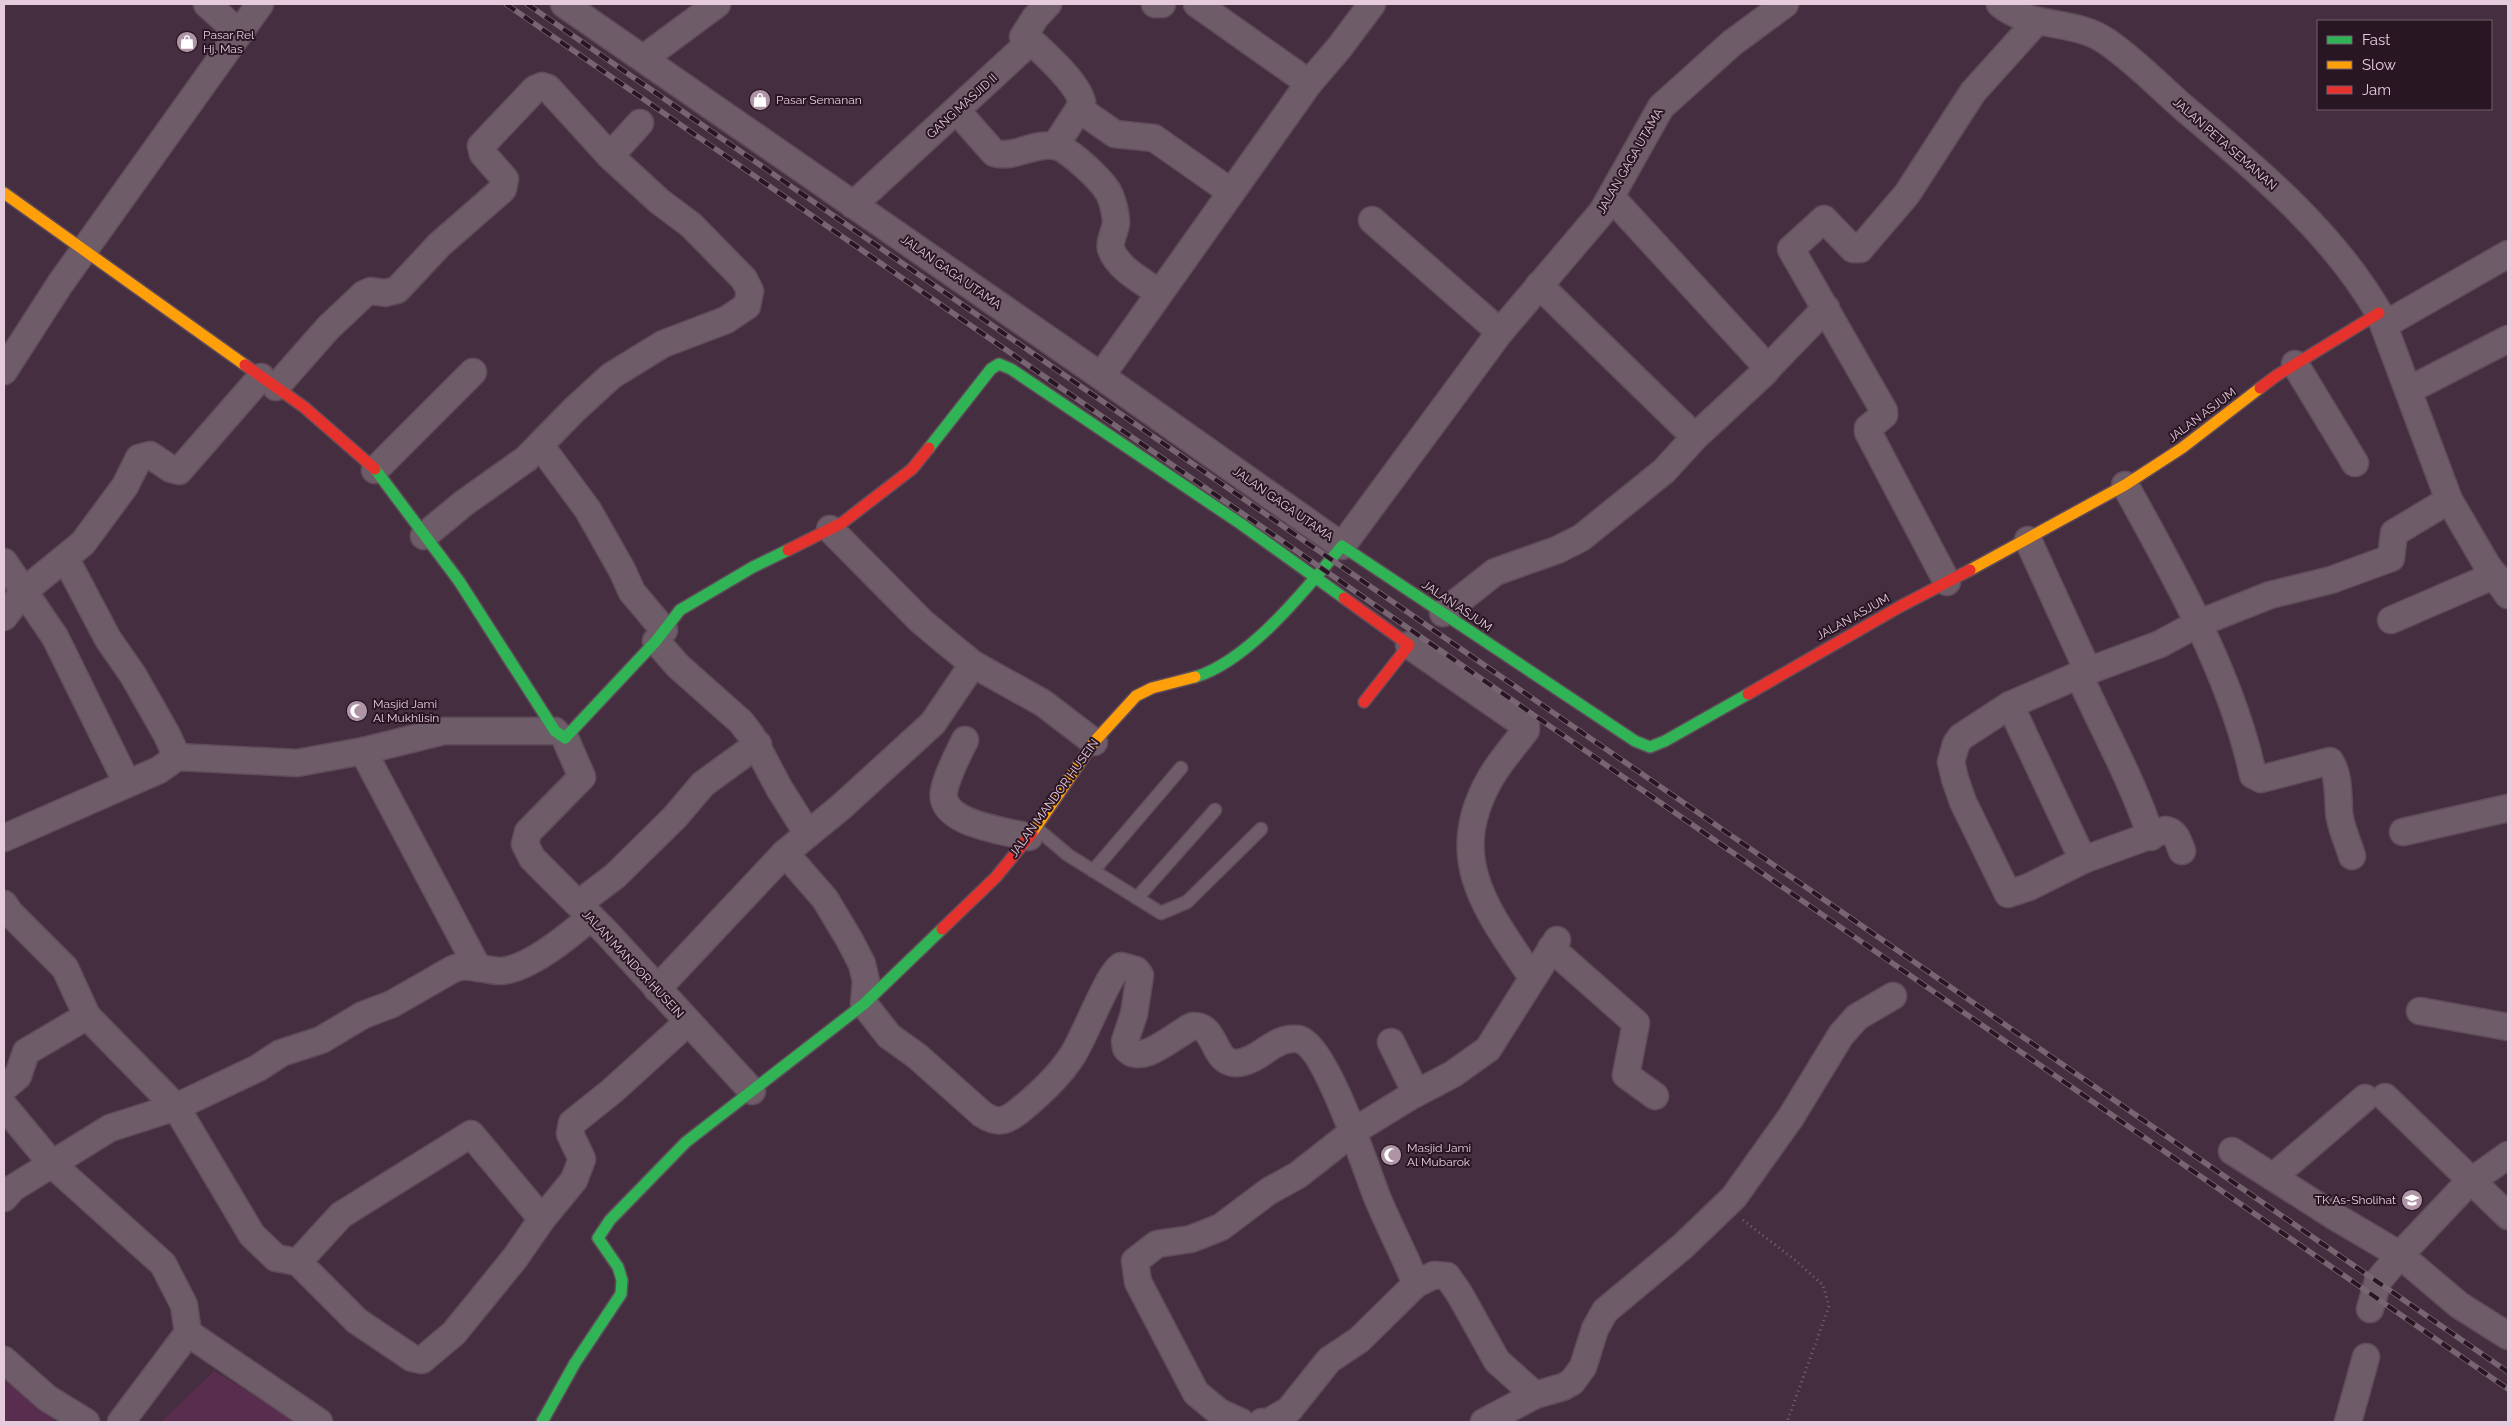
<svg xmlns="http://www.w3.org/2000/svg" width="2512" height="1426" font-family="Raleway,sans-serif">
<rect width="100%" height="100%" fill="#452e3f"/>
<g fill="#592d4d">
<path d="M214 1371 298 1422H161Z"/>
<path d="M4 1378 56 1422H4Z"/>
</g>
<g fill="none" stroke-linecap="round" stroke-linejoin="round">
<g stroke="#5f4b59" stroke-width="15">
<g id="lane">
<path d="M1036 828 1068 855 1161 913 1187 902 1261 829"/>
<path d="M1093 871 1181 768"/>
<path d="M1137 898 1215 810"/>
</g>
</g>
<g stroke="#5f4b59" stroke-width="29">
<g id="street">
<path d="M207 4 239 33"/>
<path d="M564 4 1101 376 1342 546 1500 332 1602 212 1661 107 1732 43 1785 4"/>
<path d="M1155 4H1162"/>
<path d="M1197 4 1309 83"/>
<path d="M2000 4C2030 29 2074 19 2106 41 2134 60 2159 86 2184 108 2256 169 2331 230 2379 313L2449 500 2487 565 2508 595"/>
<path d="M1031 41C1046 55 1077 82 1082 102L1079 109 1055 146"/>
<path d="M644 58 717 4"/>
<path d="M1079 109 1115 134 1154 138 1231 192"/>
<path d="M957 111 994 153C1014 159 1034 142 1055 146 1068 148 1100 179 1107 190 1112 197 1116 214 1116 223 1115 232 1109 241 1111 249 1118 269 1143 281 1159 293"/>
<path d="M853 205 1031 41 1023 37 1035 18 1048 4"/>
<path d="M1372 220 1500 332"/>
<path d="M1539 285 1695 437 1765 372 1768 368 1612 198"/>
<path d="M2384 325 2508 254"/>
<path d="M2295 364 2355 463"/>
<path d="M1768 368 1826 308"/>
<path d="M4 371 60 284 260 4"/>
<path d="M1101 376 1309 83 1339 48 1372 4"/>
<path d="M276 387 328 328 364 294 371 291 385 293 397 290 439 245 503 189 505 179 483 154 481 146 535 89 542 86 548 88 610 156"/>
<path d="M2409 390 2508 339"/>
<path d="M540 445 588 510 622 570 632 592 664 630"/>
<path d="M375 470 473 372"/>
<path d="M2125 485C2174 573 2232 676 2253 775L2261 779 2330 761C2339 774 2338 795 2339 810 2339 824 2348 842 2352 856"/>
<path d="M830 529 921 621 946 642 973 664 1043 703 1094 742"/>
<path d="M424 536 464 503 526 459 574 410 611 376 663 344 726 320 747 306 750 291 744 279 691 225 659 201 610 156 640 123"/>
<path d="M2028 540 2088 671"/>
<path d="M64 561 71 569 108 639 133 675 167 735 177 757"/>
<path d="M4 562 55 637 127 783"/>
<path d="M1947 582 1868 432V428L1884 415V411L1791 249 1824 219 1853 249H1860L1907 194 1973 92 2037 21"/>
<path d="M1443 613 1495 572 1557 550 1581 538 1664 471 1695 437"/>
<path d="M4 617 23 592 83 543 125 486 139 458 150 455 171 469 179 471 261 377"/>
<path d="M2391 620 2495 575"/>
<path d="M656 641 678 666 741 722 751 735 779 788 808 834 785 853 825 899 849 939 862 964 866 981 864 1004 889 1036 917 1056 982 1114C1000 1126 1009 1120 1025 1106 1043 1091 1059 1076 1072 1056 1084 1039 1108 973 1121 966L1136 970 1140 975 1134 1014 1125 1041 1126 1048C1141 1068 1176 1033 1193 1026 1217 1025 1212 1062 1235 1063 1258 1064 1274 1035 1298 1039 1326 1045 1366 1169 1377 1197 1389 1226 1404 1254 1416 1284"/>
<path d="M1409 645 1526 726V730C1514 746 1500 761 1490 779 1444 859 1488 912 1532 977"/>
<path d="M2079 675C2103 729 2133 781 2151 837"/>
<path d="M2010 705 2083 860"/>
<path d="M565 738 582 777 528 832 525 844 532 858 606 932 752 1091"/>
<path d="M965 740C958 755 947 774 944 791 938 824 1006 831 1029 837"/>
<path d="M363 751 478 968"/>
<path d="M2403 832 2508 808"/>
<path d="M808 834 841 807 933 723 973 664"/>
<path d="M4 838 159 770 177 757 297 763 363 751 444 731H555"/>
<path d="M2182 851C2178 841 2176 831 2165 830L2083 860 2029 887 2008 894 1963 802 1955 779 1951 762 1956 744 1961 737 2010 705 2088 671 2160 644 2197 624 2270 595 2331 580 2391 558 2394 533 2449 500"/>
<path d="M4 904 10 913 65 968 87 1016 176 1107 252 1235 276 1258 298 1262 357 1321 412 1358 422 1360 454 1333 515 1258 542 1219 574 1180 582 1159 570 1134 572 1123 612 1091 687 1023"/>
<path d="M578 904 615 876 675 817 703 784 758 744"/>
<path d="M1551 948 1636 1023 1626 1075 1655 1096"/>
<path d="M657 989 785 853"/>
<path d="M2420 1011 2508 1027"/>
<path d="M1391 1042 1416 1093"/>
<path d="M4 1088 18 1076 26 1052 87 1016"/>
<path d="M2385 1097 2508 1216"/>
<path d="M4 1106 53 1165 163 1264 184 1305 188 1333"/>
<path d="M2232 1151 2334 1216 2400 1255 2459 1305 2508 1336"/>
<path d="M2273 1177 2365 1098"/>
<path d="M4 1198 13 1188 110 1128 176 1107 258 1068 281 1053 321 1040 363 1015 392 1004 453 969C468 963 483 970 499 971 527 971 570 935 591 917"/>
<path d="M298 1262 341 1215 471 1134 542 1219"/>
<path d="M2370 1309 2378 1281 2400 1255 2466 1185 2508 1155"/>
<path d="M4 1360 47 1398 86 1422"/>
<path d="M121 1422 188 1333 319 1422"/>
<path d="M1241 1422 1219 1412 1196 1393 1138 1282 1135 1261 1157 1244 1191 1239 1221 1227 1269 1191 1298 1175 1354 1131 1411 1096 1453 1074 1488 1049 1557 940"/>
<path d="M1262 1422H1269L1289 1410 1329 1360 1359 1340 1416 1284 1434 1275 1447 1276 1459 1293 1497 1361 1535 1395"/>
<path d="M1484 1422 1535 1395 1563 1387 1572 1382 1583 1367 1595 1329 1605 1311 1683 1246 1734 1197 1791 1117 1841 1035 1857 1017 1893 996"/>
<path d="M2348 1422 2366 1357"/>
</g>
</g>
<g stroke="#5f4b59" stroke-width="14">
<g id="fast">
<path d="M929 448 991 369 999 364 1011 369 1241 524 1344 598"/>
<path d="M375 469 459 581 555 731 565 738 656 641 680 610 753 567 788 550"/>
<path d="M1195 677C1249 661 1306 589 1342 546L1635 741 1650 747 1665 741 1748 694"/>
<path d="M542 1422 575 1363 621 1294 622 1280 618 1267 598 1238 610 1220 686 1142 864 1004 942 929"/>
</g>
</g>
<g stroke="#5f4b59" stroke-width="14">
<g id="slow">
<path d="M4 193 245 365"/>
<path d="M1970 570 2125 485 2182 448 2260 388"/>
<path d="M1032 833 1094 742 1136 696 1152 688 1195 677"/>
</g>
</g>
<g stroke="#5f4b59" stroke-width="14">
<g id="jam">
<path d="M245 365 304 407 375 469"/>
<path d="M2260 388 2276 376 2379 313"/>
<path d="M788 550 842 523 912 469 929 448"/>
<path d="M1344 598 1409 645 1364 702"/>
<path d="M1748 694 1901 606 1970 570"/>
<path d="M942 929 996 877 1032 833"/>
</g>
</g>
<path stroke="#766671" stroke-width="3" stroke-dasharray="1 4" stroke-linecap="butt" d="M1743 1220 1796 1261 1823 1285 1829 1306 1787 1422"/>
<use href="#lane" stroke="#6e5d69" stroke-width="12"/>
<use href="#street" stroke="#6e5d69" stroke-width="26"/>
<use href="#fast" stroke="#30b455" stroke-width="11"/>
<use href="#slow" stroke="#ff9f0a" stroke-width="11"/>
<use href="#jam" stroke="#e5322d" stroke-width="11"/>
<g stroke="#776671" stroke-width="5.5">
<g id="rail">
<path d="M506 4 2508 1389"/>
<path d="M527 4 2508 1372"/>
</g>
</g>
<use href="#rail" stroke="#291623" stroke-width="4" stroke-dasharray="11" stroke-linecap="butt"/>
</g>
<defs>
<g id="shop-disc" transform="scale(1.125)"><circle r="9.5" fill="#ae94a5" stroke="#291623"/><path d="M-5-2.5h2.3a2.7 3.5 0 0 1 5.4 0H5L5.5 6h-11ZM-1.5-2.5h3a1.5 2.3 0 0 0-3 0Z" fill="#fff"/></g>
<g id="mosque-disc" transform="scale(1.125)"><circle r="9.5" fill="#ae94a5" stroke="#291623"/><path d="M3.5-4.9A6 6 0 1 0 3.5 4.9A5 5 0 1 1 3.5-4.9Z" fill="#fff"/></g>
<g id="school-disc" transform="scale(1.125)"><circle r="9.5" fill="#ae94a5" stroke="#291623"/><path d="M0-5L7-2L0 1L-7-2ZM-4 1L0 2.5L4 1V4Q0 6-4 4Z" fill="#fff"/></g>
</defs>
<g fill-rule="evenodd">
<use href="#shop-disc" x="187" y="42"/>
<use href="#shop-disc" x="760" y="100"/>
<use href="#mosque-disc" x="357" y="711"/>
<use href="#mosque-disc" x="1391" y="1155"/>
<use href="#school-disc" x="2412" y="1200"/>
</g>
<g text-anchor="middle" stroke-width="4" stroke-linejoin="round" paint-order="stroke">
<g font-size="12" fill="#e6cbdc" stroke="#291623" text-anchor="start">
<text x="203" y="39">Pasar Rel<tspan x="203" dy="14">Hj. Mas</tspan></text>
<text x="776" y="104">Pasar Semanan</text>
<text x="373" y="708">Masjid Jami<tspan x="373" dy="14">Al Mukhlisin</tspan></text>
<text x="1407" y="1152">Masjid Jami<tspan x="1407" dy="14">Al Mubarok</tspan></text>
<text x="2396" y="1204" text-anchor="end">TK As-Sholihat</text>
</g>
<g font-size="12" fill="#e6cbdc" stroke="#291623">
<text transform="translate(962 106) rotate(-42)" y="4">GANG MASJID II</text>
<text transform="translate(2225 144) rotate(41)" y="4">JALAN PETA SEMANAN</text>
<text transform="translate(1630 161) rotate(-60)" y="4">JALAN GAGA UTAMA</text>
<text transform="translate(951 272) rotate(35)" y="4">JALAN GAGA UTAMA</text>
<text transform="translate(2202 415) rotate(-37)" y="4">JALAN ASJUM</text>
<text transform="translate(1283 504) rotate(35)" y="4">JALAN GAGA UTAMA</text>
<text transform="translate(1457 606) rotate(34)" y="4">JALAN ASJUM</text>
<text transform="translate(1853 617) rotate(-29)" y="4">JALAN ASJUM</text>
<text transform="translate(1054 798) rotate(-54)" y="4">JALAN MANDOR HUSEIN</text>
<text transform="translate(633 964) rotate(47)" y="4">JALAN MANDOR HUSEIN</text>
</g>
</g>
<rect width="2512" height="1426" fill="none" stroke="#e6cbdc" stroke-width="10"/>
<rect x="2317" y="20" width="175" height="90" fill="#291623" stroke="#755e6d"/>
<rect x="2327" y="36" width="25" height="8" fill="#30b455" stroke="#755e6d"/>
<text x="2362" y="45" font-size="15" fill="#e6cbdc">Fast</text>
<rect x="2327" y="61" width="25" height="8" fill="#ff9f0a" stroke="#755e6d"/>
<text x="2362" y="70" font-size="15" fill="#e6cbdc">Slow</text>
<rect x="2327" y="86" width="25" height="8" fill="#e5322d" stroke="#755e6d"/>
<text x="2362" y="95" font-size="15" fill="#e6cbdc">Jam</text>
</svg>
